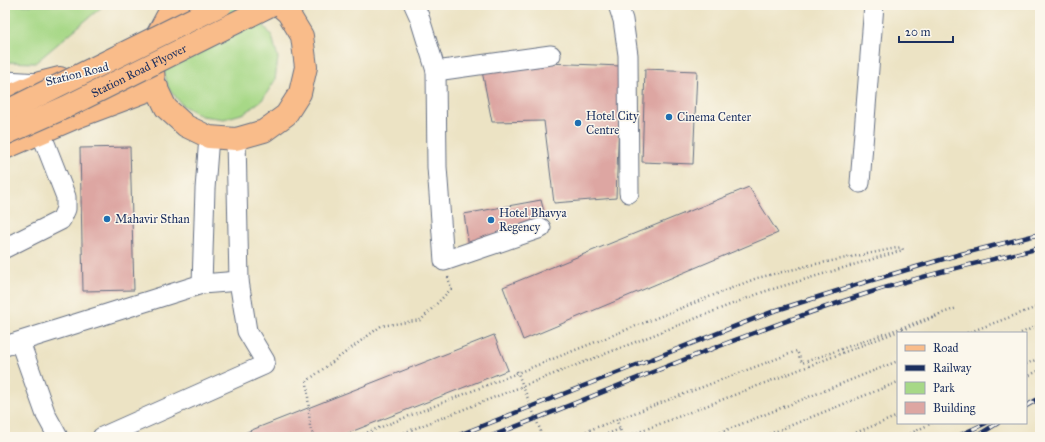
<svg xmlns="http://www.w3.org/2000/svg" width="1045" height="442" font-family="'IM FELL Great Primer',serif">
<rect width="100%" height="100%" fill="#fbf7ec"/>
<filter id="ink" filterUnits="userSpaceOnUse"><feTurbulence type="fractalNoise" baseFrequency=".025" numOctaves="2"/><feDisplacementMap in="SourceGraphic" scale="8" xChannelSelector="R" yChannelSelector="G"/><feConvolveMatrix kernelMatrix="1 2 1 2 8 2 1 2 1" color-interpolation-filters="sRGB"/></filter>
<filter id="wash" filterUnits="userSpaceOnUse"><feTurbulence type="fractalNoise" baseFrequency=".012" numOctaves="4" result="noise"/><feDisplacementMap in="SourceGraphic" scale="16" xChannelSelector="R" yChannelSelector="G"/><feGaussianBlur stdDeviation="0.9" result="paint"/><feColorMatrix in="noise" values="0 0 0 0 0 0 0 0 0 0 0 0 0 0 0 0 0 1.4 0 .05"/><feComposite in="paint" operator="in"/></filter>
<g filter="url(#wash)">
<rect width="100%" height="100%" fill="#ece3c4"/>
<g fill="#a7d887" stroke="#618472">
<path d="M5 5H104L35 63 5 62Z"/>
<path d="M225 5 239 7 258 18 272 36 278 58 275 80 263 99 245 113 224 119 201 116 182 105 168 87 162 65 165 43Z"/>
</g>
<g id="blocks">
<g fill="#dda6a2">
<path d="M547 63 621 66 616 198 554 203 544 121 492 122 482 71Z"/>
<path d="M645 69 697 71 693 164 642 162Z"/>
<path d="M130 147 134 290 83 291 80 148Z"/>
<path d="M749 187 778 233 523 340 503 287Z"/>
<path d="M541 200 547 224 469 247 464 214Z"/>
<path d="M494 335 508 370 338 437H234Z"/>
</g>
</g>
</g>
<g filter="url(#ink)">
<use href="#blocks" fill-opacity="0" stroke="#646e82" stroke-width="1"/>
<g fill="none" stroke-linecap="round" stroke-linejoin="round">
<g stroke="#646e82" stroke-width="21">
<g id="minor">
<path d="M414 5 419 16 436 71 437 167 444 261 541 228"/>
<path d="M618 5 623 20 628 55 629 193"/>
<path d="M436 71 551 55"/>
<path d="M5 81 40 83"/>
<path d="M860 183 874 5"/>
<path d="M5 248 61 220 66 209V197L41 133"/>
<path d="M202 284 205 189 209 137"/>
<path d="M20 342 46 415 58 437"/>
<path d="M5 346 202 284 239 281"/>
<path d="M102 437 264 365 265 361 247 331 239 281 236 139"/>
</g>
</g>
<g stroke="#646e82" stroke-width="24">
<g id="major">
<path d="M179 5 168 15 155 39 152 56 154 83 166 108 186 126 209 137 236 139 264 131 286 115 300 93 306 67 302 36 288 13 279 5"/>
<path d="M5 98 40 83 60 78"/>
<path d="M5 148 77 117 157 87"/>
</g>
</g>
<g stroke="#646e82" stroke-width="2.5" stroke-dasharray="1 3" stroke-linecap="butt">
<path d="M967 333 1040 306"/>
<path d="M1021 333 1040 325"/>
<path d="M1026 364 1040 358"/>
<path d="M1026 377 1040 370"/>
<path d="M616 419 623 437"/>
<path d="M314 437 310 427 307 381 381 326 421 320 451 289 448 277"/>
<path d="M356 437 757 278 811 265 902 247"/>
<path d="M393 437 763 292 903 250 902 247"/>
<path d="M571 437 797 351 802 363 957 308"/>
<path d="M600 437 620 429"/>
<path d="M626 437 940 315"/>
<path d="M709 437 898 361"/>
<path d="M762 437 898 382"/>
<path d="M845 437 898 416"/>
<path d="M903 437 932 423"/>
</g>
<use href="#minor" stroke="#fff" stroke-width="19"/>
<use href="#major" stroke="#f9bc8a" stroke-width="22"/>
<g stroke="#1b2f5e" stroke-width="4.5">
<g id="rail">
<path d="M1026 406 1040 398"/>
<path d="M454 437 774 311 859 284 957 255 1040 234"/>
<path d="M489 437C613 389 736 336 862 295 920 276 981 262 1040 248"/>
<path d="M956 437 986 423"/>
<path d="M975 437 998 423"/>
</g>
</g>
<use href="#rail" stroke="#fbf7ec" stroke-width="3" stroke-dasharray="9" stroke-linecap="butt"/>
<g stroke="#646e82" stroke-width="24" stroke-linecap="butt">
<g id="major-bridge">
<path d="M5 112 221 5"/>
<path id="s1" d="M5 134 66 107 271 5"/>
</g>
</g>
<path stroke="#646e82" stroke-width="2.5" stroke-dasharray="1 3" stroke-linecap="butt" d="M517 371 543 437"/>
<use href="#major-bridge" stroke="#f9bc8a" stroke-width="22"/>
</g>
</g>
<g fill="#1f6fb2" stroke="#fbf7ec" stroke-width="1.5">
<circle cx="669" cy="117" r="4"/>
<circle cx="578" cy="123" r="4"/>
<circle cx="107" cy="219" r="4"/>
<circle cx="491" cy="220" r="4"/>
</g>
<g text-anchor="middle" stroke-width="3" stroke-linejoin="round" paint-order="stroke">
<g font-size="12" fill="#1b2f5e" stroke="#fbf7ec">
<text dy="4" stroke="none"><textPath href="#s1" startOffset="148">Station Road Flyover</textPath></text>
<text transform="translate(77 74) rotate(-14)" y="4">Station Road</text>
</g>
<g font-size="12" fill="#1b2f5e" stroke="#fbf7ec" text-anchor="start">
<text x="586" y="120">Hotel City<tspan x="586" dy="14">Centre</tspan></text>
<text x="677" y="121">Cinema Center</text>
<text x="499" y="217">Hotel Bhavya<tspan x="499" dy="14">Regency</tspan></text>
<text x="115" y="223">Mahavir Sthan</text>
</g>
</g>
<rect width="1045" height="442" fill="none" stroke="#fbf7ec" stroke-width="20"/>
<rect x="897" y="332" width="130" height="92" fill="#fbf7ec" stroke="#a1a7b3"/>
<rect x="905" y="345" width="20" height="6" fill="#f9bc8a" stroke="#a1a7b3"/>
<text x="933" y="352" font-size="12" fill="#1b2f5e">Road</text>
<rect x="905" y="365" width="20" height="6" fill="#1b2f5e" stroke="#a1a7b3"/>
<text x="933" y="372" font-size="12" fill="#1b2f5e">Railway</text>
<rect x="905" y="382" width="20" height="12" fill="#a7d887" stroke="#a1a7b3"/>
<text x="933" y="392" font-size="12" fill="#1b2f5e">Park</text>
<rect x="905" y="402" width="20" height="12" fill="#dda6a2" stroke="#a1a7b3"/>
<text x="933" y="412" font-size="12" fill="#1b2f5e">Building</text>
<path d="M899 36v6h54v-6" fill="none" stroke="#1b2f5e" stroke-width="2"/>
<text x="905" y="36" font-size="12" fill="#1b2f5e" stroke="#fbf7ec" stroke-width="3" paint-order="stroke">20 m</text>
</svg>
